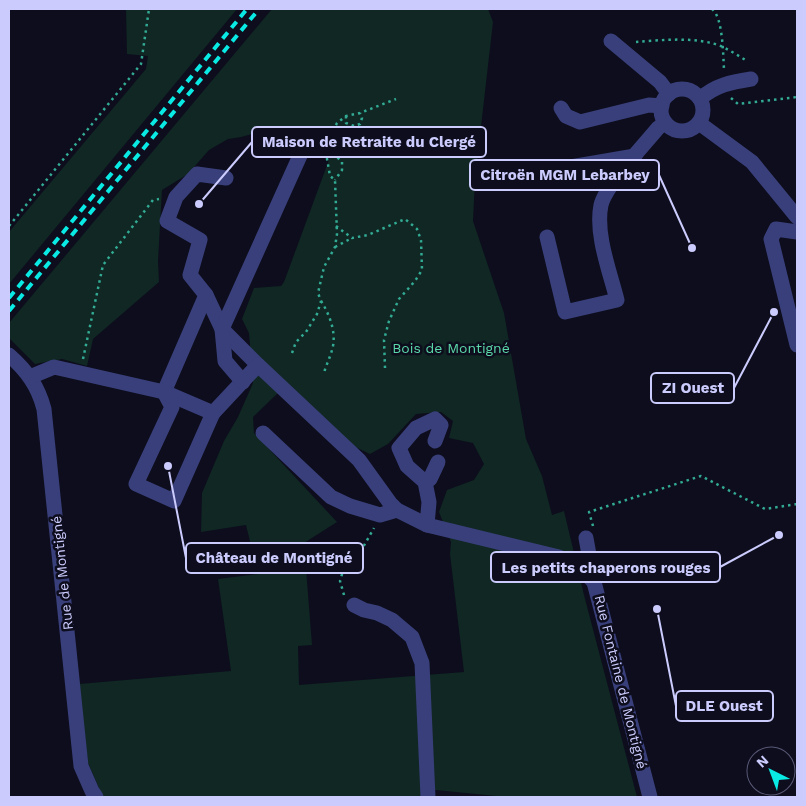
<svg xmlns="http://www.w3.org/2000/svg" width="806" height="806" font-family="'Work Sans',sans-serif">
<rect width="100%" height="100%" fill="#0d0d1d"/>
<g fill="#102723" fill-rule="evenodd">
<path d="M126 9H237L9 284V232L146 69 148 56 127 54Z"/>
<path d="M272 9H488L493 22 475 179 473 221 504 313 526 439 542 476 552 515 564 511 584 595 637 797H506L436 790 426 791V797H103L88 763 79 684 231 671 218 579 258 574 246 525 201 532 202 493 224 441 238 417 253 383 249 333 242 319 254 288 281 286 284 282 333 149 283 126 241 137 228 139 209 150 188 174 162 190 158 261 159 282 93 339 87 366 62 359 35 364 9 338V323ZM278 393 351 445 370 454 388 444 416 414 441 412 453 421 449 438 473 443 484 464 474 480 447 490 439 512 451 542 450 554 464 672 299 685 298 646 312 645 304 543 337 522 254 433 253 417Z"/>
</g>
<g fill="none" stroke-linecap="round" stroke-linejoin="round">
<g stroke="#32aa94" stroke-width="2.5" stroke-dasharray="2.5 4" stroke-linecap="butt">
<path d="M712 9C723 17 723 55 724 69"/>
<path d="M636 42C663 40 698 36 723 47 731 51 739 56 747 61"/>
<path d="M731 98 738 104 797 97"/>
<path d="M346 116V123L354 126 360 124 362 118 360 113"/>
<path d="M318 151 325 147 337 123 346 116 360 113 396 99"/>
<path d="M326 152 335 155 342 162V170L335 180"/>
<path d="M9 226 141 64 149 9"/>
<path d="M336 226 352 238 368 235 405 219 417 229 421 240 422 270 415 281 399 299 389 321 384 340 385 368"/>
<path d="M335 247 352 238"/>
<path d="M321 301C330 315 337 334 332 350 330 358 326 365 324 373"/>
<path d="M292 353 296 342 306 332 317 314 321 301 318 293 324 267 335 247 337 234 335 180 330 176 325 147"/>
<path d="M83 359 103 265 153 200 159 199"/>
<path d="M593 526 589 512 701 476 765 509 797 504"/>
<path d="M344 595 340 581 345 564 362 549 374 528"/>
</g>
<g stroke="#393f7a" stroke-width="15">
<path d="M611 41 660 82 669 94"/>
<circle cx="682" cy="110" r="21"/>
<path d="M700 99C715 85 732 82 751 79"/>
<path d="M561 108 566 116 580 122 649 105 662 106"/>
<path d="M699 123 752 162 797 217"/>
<path d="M553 170 635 156"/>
<path d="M226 178 197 174 176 197 167 221 200 240 190 275 206 295 222 329 258 365"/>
<path d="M797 232 776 229 771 239 797 345"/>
<path d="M547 237 565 312 617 300C610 272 595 234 601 205 606 185 644 145 658 128L665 123"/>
<path d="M206 295 164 392 172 407 136 484 174 501 213 413"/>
<path d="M9 355C27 371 38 386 44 409L81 766 92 791 96 797"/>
<path d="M30 377 54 367 164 392 213 413 258 365 359 460 390 503 397 510 427 525 559 557 577 565 594 582"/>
<path d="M243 382 225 361 222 329 303 149"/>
<path d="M263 433 331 497 350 506 380 515 397 510"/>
<path d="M425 482 430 479 438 462"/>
<path d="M427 525 429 502 425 482 407 466 399 448 416 428 435 419 441 425 435 441"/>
<path d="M586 538 594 582 650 797"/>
<path d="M354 605 364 610 377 613 392 620 412 637 422 663 428 797"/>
</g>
<g stroke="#0aeae5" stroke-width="4" stroke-dasharray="8 6" stroke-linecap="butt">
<path d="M9 298 247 9"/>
<path d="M9 311 259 9"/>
</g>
</g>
<g text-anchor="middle" stroke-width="5" stroke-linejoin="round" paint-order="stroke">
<g font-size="14" fill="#5bd9aa" stroke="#0d0d1d">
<text x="451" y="353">Bois de Montigné</text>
</g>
<g font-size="14" fill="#cbcbfd" stroke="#0d0d1d">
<text transform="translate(62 573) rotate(-96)" y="5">Rue de Montigné</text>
<text transform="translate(621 682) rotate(76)" y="5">Rue Fontaine de Montigné</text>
</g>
</g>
<path fill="none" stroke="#cbcbfd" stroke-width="2" d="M199 204L252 142M692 248L659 175M774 312L734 388M168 466L186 558M779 535L720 567M657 609L676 706"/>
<g fill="#cbcbfd" stroke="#0d0d1d" stroke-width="2">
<circle cx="199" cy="204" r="5"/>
<circle cx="692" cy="248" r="5"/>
<circle cx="774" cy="312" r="5"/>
<circle cx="168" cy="466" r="5"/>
<circle cx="779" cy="535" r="5"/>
<circle cx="657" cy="609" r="5"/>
</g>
<g fill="#0d0d1d" stroke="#cbcbfd" stroke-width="2">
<rect x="252" y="127" width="234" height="30" rx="5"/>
<rect x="470" y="160" width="189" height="30" rx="5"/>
<rect x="651" y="373" width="83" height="30" rx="5"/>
<rect x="186" y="543" width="177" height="30" rx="5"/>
<rect x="491" y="552" width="229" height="30" rx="5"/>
<rect x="676" y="691" width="97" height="30" rx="5"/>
</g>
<g font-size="15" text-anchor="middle" font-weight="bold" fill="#cbcbfd">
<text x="369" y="147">Maison de Retraite du Clergé</text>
<text x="565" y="180">Citroën MGM Lebarbey</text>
<text x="693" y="393">ZI Ouest</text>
<text x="274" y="563">Château de Montigné</text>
<text x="606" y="573">Les petits chaperons rouges</text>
<text x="724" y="711">DLE Ouest</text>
</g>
<rect width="806" height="806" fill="none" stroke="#cbcbfd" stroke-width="20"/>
<g transform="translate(771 771) rotate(318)"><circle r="24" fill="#0d0d1d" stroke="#595977"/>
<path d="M0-4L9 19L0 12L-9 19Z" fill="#0aeae5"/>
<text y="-8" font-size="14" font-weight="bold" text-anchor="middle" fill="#cbcbfd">N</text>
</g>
</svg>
